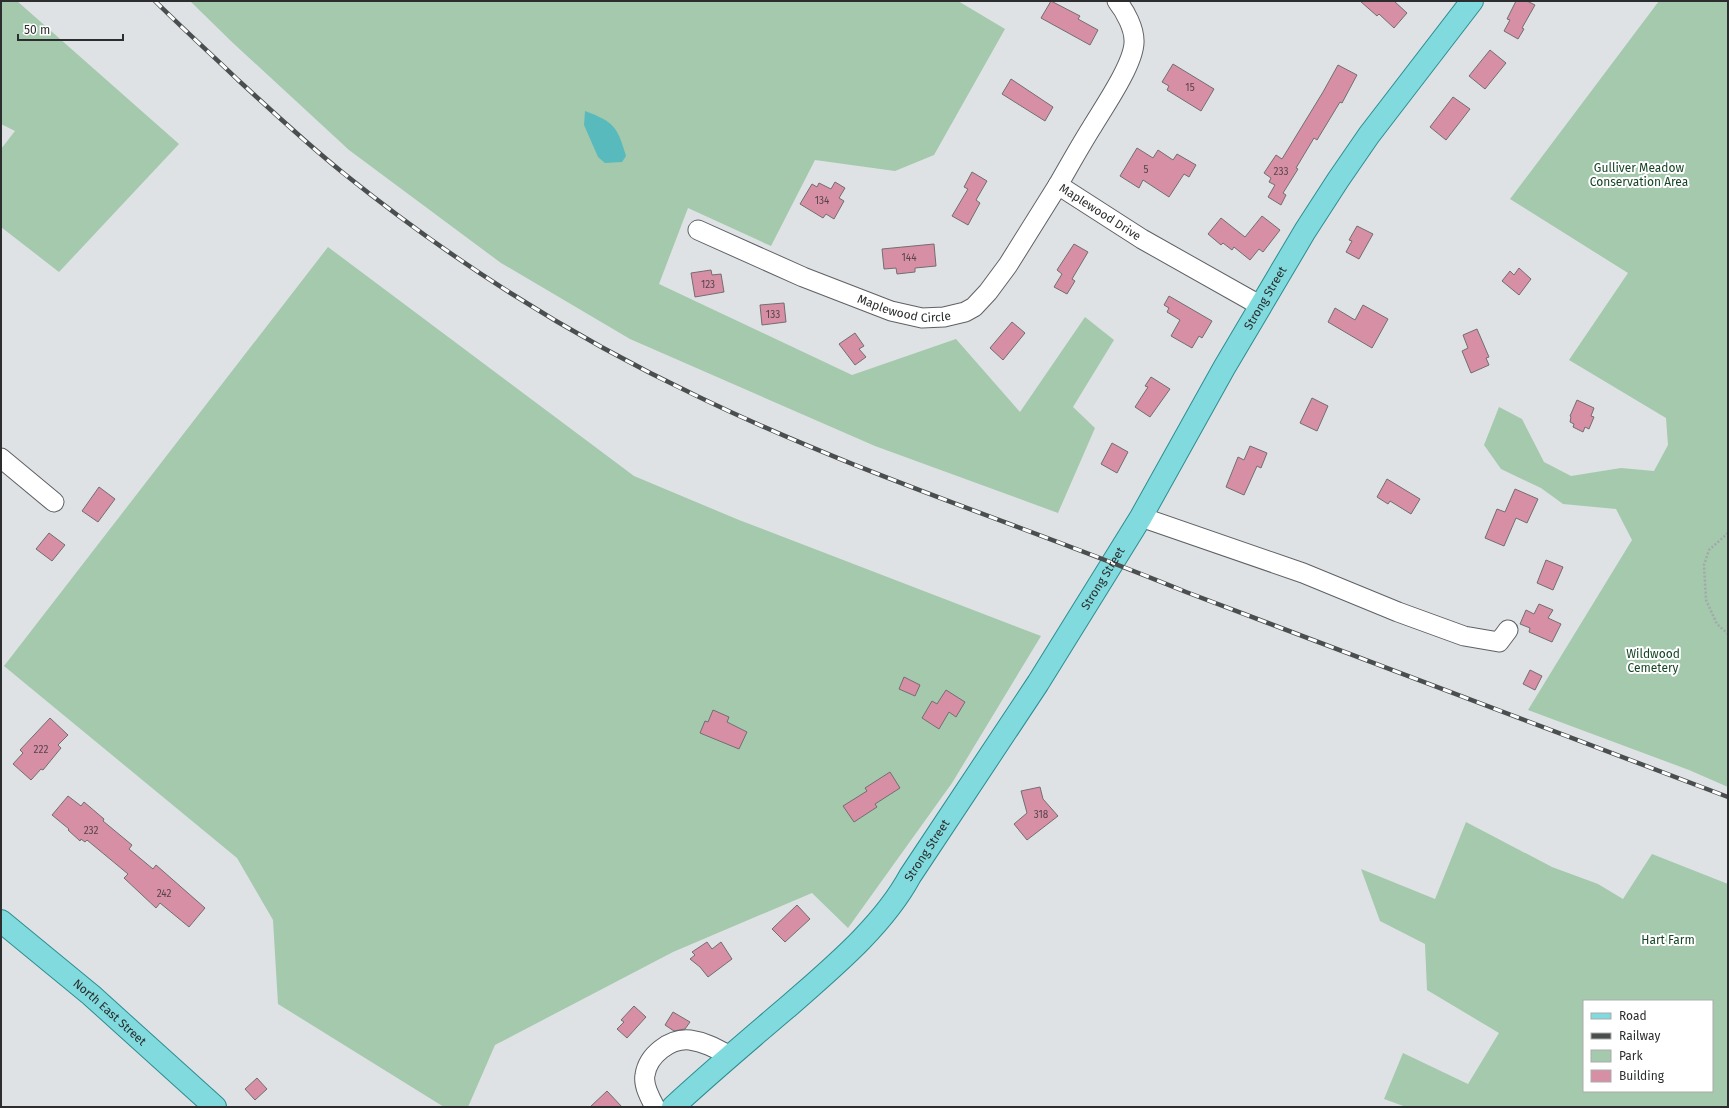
<svg xmlns="http://www.w3.org/2000/svg" width="1729" height="1108" font-family="'Fira Sans',sans-serif">
<rect width="100%" height="100%" fill="#dee2e5"/>
<g fill="#a4c9ac" fill-rule="evenodd">
<path d="M1 1H17L179 144 59 272 1 227V149L15 131 1 124Z"/>
<path d="M190 1H958L1005 29 934 155 895 171 815 160 771 246 688 208 659 284 852 375 956 339 1020 412 1085 317 1114 340 1073 407 1095 428 1058 513 875 446 630 339 501 263 349 150 233 43Z"/>
<path d="M1659 1H1728V787L1689 770 1528 710 1632 540 1616 509 1563 504 1541 488 1501 469 1484 445 1499 407 1522 419 1544 462 1571 476 1621 468 1654 471 1668 445 1666 418 1569 360 1628 273 1510 199Z"/>
<path d="M328 247 634 476 739 520 1041 636 952 783 848 928 812 893 673 952 495 1045 468 1107H444L278 1004 273 920 237 858 4 666Z"/>
<path d="M1466 822 1552 867 1598 884 1623 899 1652 854 1728 884V1107H1406L1384 1099 1403 1053 1468 1084 1499 1033 1427 990 1425 944 1380 921 1361 869 1435 899ZM1584 1001H1712V1091H1584Z"/>
</g>
<path fill="#59babd" d="M585 111C614 122 617 126 626 156L622 162 605 163 598 157 584 125Z"/>
<g fill="#d78fa6" stroke="#726e6f">
<path d="M1051 1 1080 16 1078 19 1098 30 1090 45 1041 18Z"/>
<path d="M1360 1H1394L1407 13 1394 28 1379 14 1377 16Z"/>
<path d="M1516 1H1527L1535 5 1522 28 1524 29 1518 39 1504 31 1510 20 1507 19Z"/>
<path d="M1490 50 1506 63 1485 89 1469 76Z"/>
<path d="M1173 64 1214 89 1201 111 1167 90 1169 86 1162 82Z"/>
<path d="M1338 65 1357 75 1342 103 1340 102 1317 140 1314 138 1296 168 1298 169 1283 193 1286 195 1281 205 1268 197 1275 185 1269 182 1271 178 1264 173 1276 155 1282 159 1323 92Z"/>
<path d="M1011 79 1053 107 1045 121 1002 94Z"/>
<path d="M1453 97 1470 109 1446 140 1430 127Z"/>
<path d="M1137 148 1153 158 1158 150 1173 160 1177 154 1196 165 1189 177 1184 174 1169 197 1143 180 1139 188 1120 176Z"/>
<path d="M972 172 987 181 976 200 980 203 968 225 952 216 968 189 964 187Z"/>
<path d="M835 182 845 188 839 198 844 201 834 219 826 214 823 218 800 204 812 184 817 187 819 183 831 189Z"/>
<path d="M1262 216 1280 230 1263 252 1259 249 1250 260 1234 247 1232 250 1223 243 1221 245 1208 234 1221 218 1245 237Z"/>
<path d="M1357 226 1373 234 1359 259 1346 252 1352 241 1349 240Z"/>
<path d="M934 244 936 266 915 268V272L897 274 896 268 884 269 882 249Z"/>
<path d="M1074 244 1088 252 1072 279 1075 281 1067 294 1054 287 1062 274 1057 270Z"/>
<path d="M1519 268 1531 279 1519 295 1502 281 1510 271 1514 275Z"/>
<path d="M711 270 712 275 721 274 724 292 695 297 691 273Z"/>
<path d="M1169 296 1212 321 1202 338 1199 336 1192 348 1171 336 1180 320 1167 312 1169 308 1164 305Z"/>
<path d="M784 303 786 322 762 325 760 305Z"/>
<path d="M1363 305 1388 319 1372 348 1328 322 1335 308 1355 320Z"/>
<path d="M1012 322 1025 333 1003 360 990 348Z"/>
<path d="M1477 329 1489 357 1486 358 1489 365 1471 373 1462 351 1468 348 1463 335Z"/>
<path d="M855 333 864 346 859 349 866 357 855 365 839 344Z"/>
<path d="M1151 377 1170 389 1150 417 1135 407 1148 387 1145 386Z"/>
<path d="M1312 398 1328 406 1317 431 1300 423Z"/>
<path d="M1577 400 1594 408 1591 416 1594 417 1589 429 1585 427 1583 432 1573 427 1574 424 1570 422 1571 417 1570 416Z"/>
<path d="M1112 443 1128 452 1117 473 1101 464Z"/>
<path d="M1250 446 1267 453 1261 468 1257 466 1244 495 1226 487 1238 457 1244 460Z"/>
<path d="M1387 479 1420 499 1411 514 1390 501 1388 504 1377 497Z"/>
<path d="M99 487 115 499 98 522 82 511Z"/>
<path d="M1515 489 1538 499 1527 523 1516 518 1504 546 1485 538 1497 509 1505 512Z"/>
<path d="M49 533 65 545 52 561 36 549Z"/>
<path d="M1546 560 1563 567 1553 590 1537 583Z"/>
<path d="M1539 604 1553 610 1548 618 1561 624 1552 642 1529 632 1530 628 1520 624 1526 610 1534 614Z"/>
<path d="M1530 670 1542 676 1535 690 1523 684Z"/>
<path d="M904 677 920 685 915 696 899 689Z"/>
<path d="M946 690 965 702 956 717 949 712 939 729 922 718 932 701 937 704Z"/>
<path d="M713 710 729 717 727 722 747 732 739 749 700 733 705 721 708 722Z"/>
<path d="M50 718 68 735 58 745 61 748 43 770 41 769 31 780 13 764 23 753 20 750Z"/>
<path d="M890 772 900 788 875 804 877 807 854 822 843 806 867 791 865 788Z"/>
<path d="M1040 787 1043 799 1058 816 1027 840 1014 824 1027 813 1021 791Z"/>
<path d="M68 796 81 806 84 802 104 819 103 821 132 845 129 849 153 869 156 865 205 908 189 927 160 903 156 908 124 878 128 874 87 840 85 842 81 839 80 841 68 830 69 829 52 815Z"/>
<path d="M797 905 810 919 785 942 772 929Z"/>
<path d="M707 942 712 949 721 942 732 959 708 977 700 967 690 959 695 955 692 952Z"/>
<path d="M634 1006 646 1017 627 1038 617 1029 624 1022 621 1020Z"/>
<path d="M673 1012 690 1022 685 1029 674 1031 665 1025Z"/>
<path d="M257 1078 267 1089 255 1100 245 1089Z"/>
<path d="M607 1091 622 1107H590Z"/>
</g>
<g fill="none" stroke-linecap="round" stroke-linejoin="round">
<g stroke="#5e6164" stroke-width="21">
<g id="minor">
<path id="s1" d="M1117 1C1125 11 1135 29 1134 43 1133 65 1104 107 1092 127 1080 146 1069 166 1058 185L1142 239 1261 306"/>
<path id="s2" d="M698 230 803 277 891 311 922 318 944 317 965 312 974 307 988 292 1008 265 1058 185"/>
<path d="M1 458 54 502"/>
<path d="M1141 517 1303 573 1398 612 1464 636 1499 642 1508 630"/>
<path d="M655 1107C650 1098 643 1085 645 1075 648 1055 670 1038 690 1040 705 1042 717 1049 730 1056"/>
</g>
</g>
<g stroke="#2c8d91" stroke-width="24">
<g id="major">
<path id="s3" d="M1 921 91 995 215 1107"/>
<path id="s4" d="M673 1107C711 1072 751 1038 790 1005 832 968 883 926 910 876L1038 683 1141 517 1224 368 1305 231 1338 180 1369 135 1472 1"/>
</g>
</g>
<path stroke="#a4a8aa" stroke-width="2.5" stroke-dasharray="2 2" stroke-linecap="butt" d="M1728 533 1709 550 1704 565 1706 600 1717 624 1728 634"/>
<use href="#minor" stroke="#fff" stroke-width="19"/>
<use href="#major" stroke="#81dadd" stroke-width="22"/>
<g stroke="#4b4e4f" stroke-width="4.5">
<path id="rail" d="M155 1C182 28 210 53 238 80 272 111 306 143 342 172 451 260 572 337 699 397 856 473 1025 526 1186 592L1728 797"/>
</g>
<use href="#rail" stroke="#fff" stroke-width="3" stroke-dasharray="9" stroke-linecap="butt"/>
</g>
<g text-anchor="middle" stroke-width="4" stroke-linejoin="round" paint-order="stroke">
<g font-size="10" fill="#56464c">
<text x="1190" y="91">15</text>
<text x="1146" y="173">5</text>
<text x="1281" y="175">233</text>
<text x="822" y="204">134</text>
<text x="909" y="261">144</text>
<text x="708" y="288">123</text>
<text x="773" y="318">133</text>
<text x="41" y="753">222</text>
<text x="1041" y="818">318</text>
<text x="91" y="834">232</text>
<text x="164" y="897">242</text>
</g>
<g font-size="12" fill="#174526" stroke="#fff">
<text x="1639" y="172">Gulliver Meadow<tspan x="1639" dy="14">Conservation Area</tspan></text>
<text x="1653" y="658">Wildwood<tspan x="1653" dy="14">Cemetery</tspan></text>
<text x="1668" y="944">Hart Farm</text>
</g>
<g font-size="12" fill="#2b2d2e" stroke="#fff">
<text dy="4" stroke="none"><textPath href="#s1" startOffset="258">Maplewood Drive</textPath></text>
<text dy="4" stroke="none"><textPath href="#s4" startOffset="1011">Strong Street</textPath></text>
<text dy="4" stroke="none"><textPath href="#s2" startOffset="222">Maplewood Circle</textPath></text>
<text dy="4" stroke="none"><textPath href="#s4" startOffset="687">Strong Street</textPath></text>
<text dy="4" stroke="none"><textPath href="#s4" startOffset="363">Strong Street</textPath></text>
<text dy="4" stroke="none"><textPath href="#s3" startOffset="142">North East Street</textPath></text>
</g>
</g>
<rect width="1729" height="1108" fill="none" stroke="#2b2d2e" stroke-width="4"/>
<rect x="1583" y="1000" width="130" height="92" fill="#ffffff" stroke="#aaabab"/>
<rect x="1591" y="1013" width="20" height="6" fill="#81dadd" stroke="#aaabab"/>
<text x="1619" y="1020" font-size="12" fill="#2b2d2e">Road</text>
<rect x="1591" y="1033" width="20" height="6" fill="#4b4e4f" stroke="#aaabab"/>
<text x="1619" y="1040" font-size="12" fill="#2b2d2e">Railway</text>
<rect x="1591" y="1050" width="20" height="12" fill="#a4c9ac" stroke="#aaabab"/>
<text x="1619" y="1060" font-size="12" fill="#2b2d2e">Park</text>
<rect x="1591" y="1070" width="20" height="12" fill="#d78fa6" stroke="#aaabab"/>
<text x="1619" y="1080" font-size="12" fill="#2b2d2e">Building</text>
<path d="M18 34v6h105v-6" fill="none" stroke="#2b2d2e" stroke-width="2"/>
<text x="24" y="34" font-size="12" fill="#2b2d2e" stroke="#ffffff" stroke-width="3" paint-order="stroke">50 m</text>
</svg>
